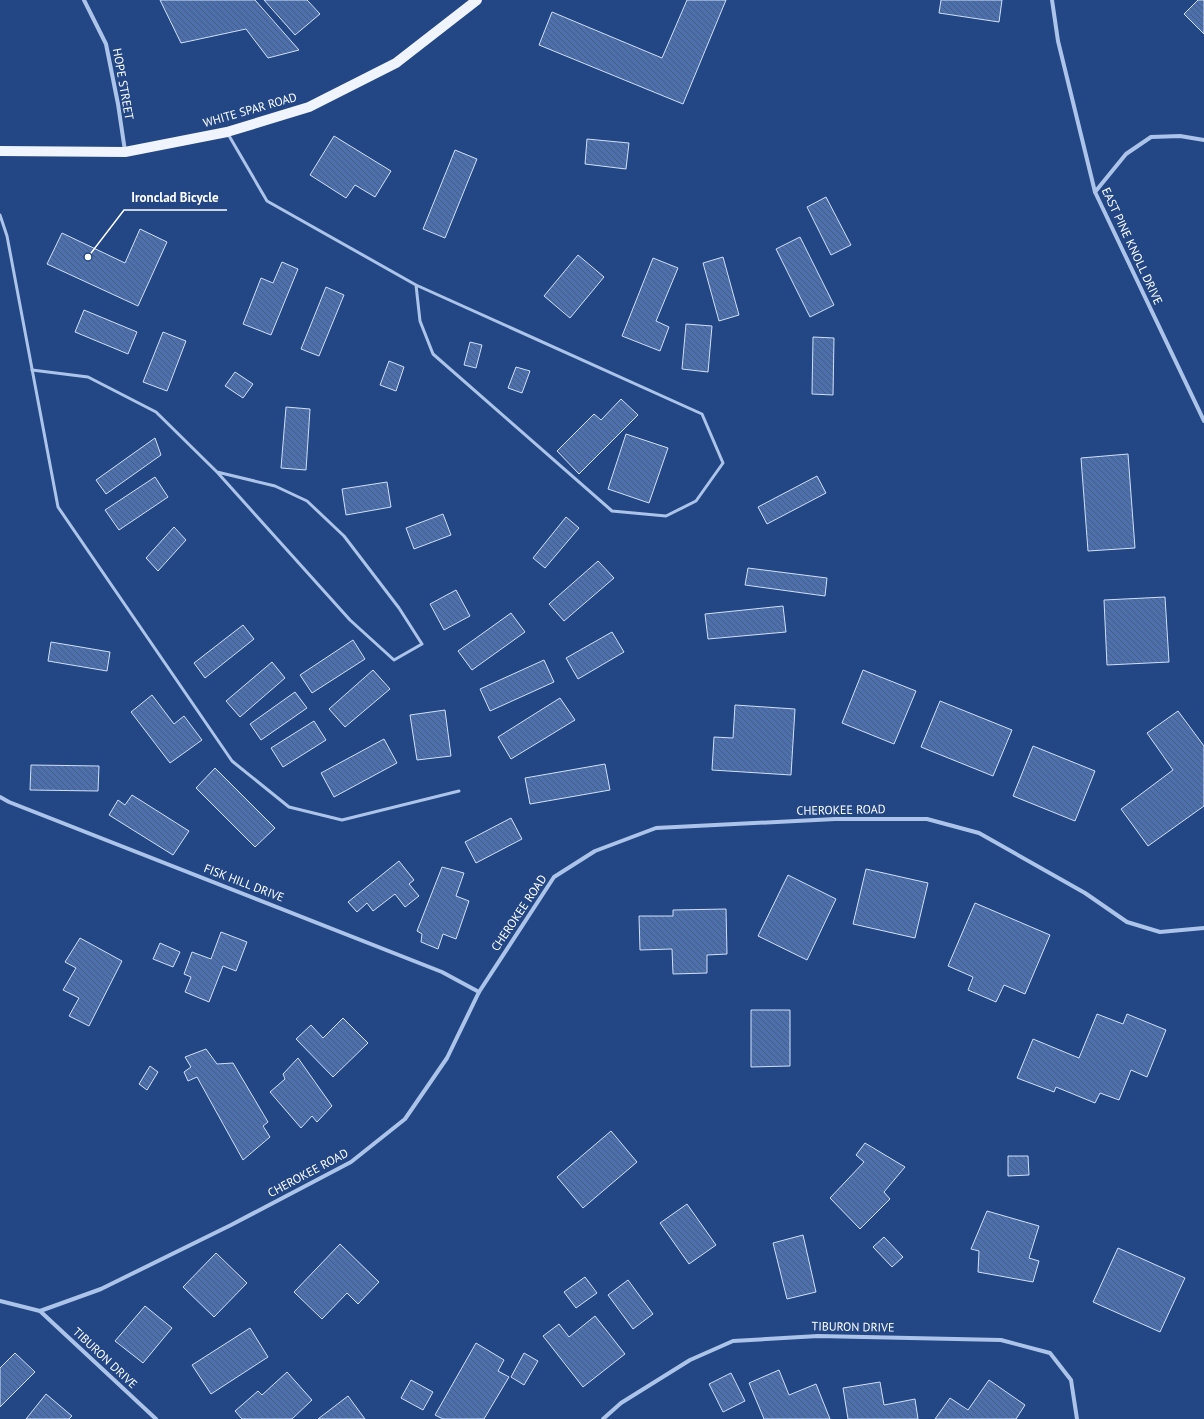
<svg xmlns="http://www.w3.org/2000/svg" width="1204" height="1419" font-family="'PT Sans',sans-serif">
<defs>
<pattern id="building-back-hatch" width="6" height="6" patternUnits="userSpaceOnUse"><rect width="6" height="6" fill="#4b70ad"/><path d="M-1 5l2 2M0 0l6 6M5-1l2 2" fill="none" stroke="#4c5c78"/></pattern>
</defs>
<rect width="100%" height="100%" fill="#234785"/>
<g fill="url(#building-back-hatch)" stroke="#d0dff7">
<path d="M160 0H255L299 50 268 58 246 29 181 43Z"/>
<path d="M264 0H307L320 14 295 35Z"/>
<path d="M687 0H726L683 104 539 45 552 12 662 58Z"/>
<path d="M941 0H1002L999 22 939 13Z"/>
<path d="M1198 0H1204V34L1184 14Z"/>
<path d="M334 136 391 171 375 197 355 185 346 198 310 175Z"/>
<path d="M587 139 629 143 626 169 585 164Z"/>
<path d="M455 150 477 159 445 238 423 229Z"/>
<path d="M826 197 851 245 831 255 807 207Z"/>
<path d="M140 229 167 242 138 306 47 264 62 233 125 263Z"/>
<path d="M800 237 834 305 810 317 776 249Z"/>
<path d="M578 255 604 277 570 318 544 296Z"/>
<path d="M723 257 739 315 719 321 703 263Z"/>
<path d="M653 258 678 268 656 321 669 327 660 351 622 336Z"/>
<path d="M282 262 298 269 271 335 243 324 261 278 273 283Z"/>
<path d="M326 287 344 295 319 356 301 349Z"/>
<path d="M84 310 137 332 128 354 75 332Z"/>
<path d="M686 324 712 326 708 372 682 369Z"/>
<path d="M163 332 186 341 167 391 143 382Z"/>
<path d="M813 337 834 338 833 395 812 394Z"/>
<path d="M470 342 482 345 476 368 464 365Z"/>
<path d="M389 361 404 367 396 391 380 385Z"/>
<path d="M516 367 530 371 522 393 508 388Z"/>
<path d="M235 372 253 384 243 398 225 386Z"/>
<path d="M621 399 638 415 579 474 557 451 594 414 601 420Z"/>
<path d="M286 407 310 409 306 470 281 468Z"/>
<path d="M626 434 668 448 649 503 608 489Z"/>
<path d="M155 438 161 455 106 494 96 480Z"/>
<path d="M1128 454 1135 548 1088 551 1081 458Z"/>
<path d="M817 476 826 493 767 524 758 507Z"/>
<path d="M155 477 168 497 119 530 105 510Z"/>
<path d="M387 482 391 507 346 515 342 489Z"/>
<path d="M443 514 451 535 414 549 406 528Z"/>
<path d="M566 517 579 528 545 568 533 558Z"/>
<path d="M174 527 186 540 158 571 146 558Z"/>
<path d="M598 561 614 578 564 621 549 604Z"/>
<path d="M748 568 827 578 825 596 745 585Z"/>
<path d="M456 590 470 616 444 630 430 604Z"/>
<path d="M1165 597 1169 662 1107 665 1104 600Z"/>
<path d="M783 606 786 632 708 639 705 614Z"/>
<path d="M511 613 525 632 472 670 458 651Z"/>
<path d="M243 625 254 639 205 678 194 663Z"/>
<path d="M612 632 624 652 578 679 566 658Z"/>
<path d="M353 640 365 659 312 693 300 675Z"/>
<path d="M51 642 110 652 107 671 48 661Z"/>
<path d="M544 660 554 682 490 711 480 689Z"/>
<path d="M272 662 285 678 240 717 226 701Z"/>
<path d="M373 670 390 689 345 727 329 709Z"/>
<path d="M863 670 916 691 894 744 842 723Z"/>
<path d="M295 692 307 708 261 740 250 724Z"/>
<path d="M152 695 174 724 184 716 202 740 170 763 131 712Z"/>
<path d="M560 698 575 720 511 759 498 737Z"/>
<path d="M940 701 1012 730 993 776 921 747Z"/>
<path d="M735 705 795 709 791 775 712 770 714 737 733 738Z"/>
<path d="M445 710 451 756 417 760 410 715Z"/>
<path d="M1178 711 1204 746V806L1148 846 1121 809 1173 770 1147 733Z"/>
<path d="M314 721 326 740 283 767 271 748Z"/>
<path d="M384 739 397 763 334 797 321 773Z"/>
<path d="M1033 746 1095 771 1075 821 1013 796Z"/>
<path d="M605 764 610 790 530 804 525 778Z"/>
<path d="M31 765 99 766 98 791 30 790Z"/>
<path d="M215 768 275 828 255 847 196 788Z"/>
<path d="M132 795 189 831 173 855 109 815 118 800 125 805Z"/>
<path d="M511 818 522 839 476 863 465 842Z"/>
<path d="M399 861 414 880 409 884 419 896 405 907 395 894 373 911 367 903 357 912 348 902Z"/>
<path d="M442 867 464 873 456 896 469 901 456 939 443 934 438 949 421 942 422 934 417 931Z"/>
<path d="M866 869 928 883 915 938 853 924Z"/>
<path d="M788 875 836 899 807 960 758 936Z"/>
<path d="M975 903 1050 935 1025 994 1004 985 996 1002 968 990 973 977 948 966Z"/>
<path d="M726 909 727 954 707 955V973L673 974 672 949 640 950 639 916H673V910Z"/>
<path d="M221 932 247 942 236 971 223 966 209 1002 185 992 191 977 184 974 192 952 211 959Z"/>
<path d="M80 938 122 961 89 1026 69 1016 79 998 63 990 76 968 65 962Z"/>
<path d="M160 943 180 952 173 967 153 959Z"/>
<path d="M751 1010H790V1066L751 1067Z"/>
<path d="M1097 1014 1123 1024 1127 1014 1166 1030 1147 1077 1131 1070 1119 1100 1100 1093 1095 1103 1056 1087 1054 1092 1017 1078 1033 1039 1079 1058Z"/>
<path d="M343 1018 368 1043 333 1077 296 1039 311 1025 323 1038Z"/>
<path d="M206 1049 217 1064 233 1063 268 1122 263 1126 270 1137 243 1160 197 1077 188 1081 184 1072 191 1067 185 1057Z"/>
<path d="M298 1058 332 1106 317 1122 312 1116 301 1128 270 1092 285 1079 283 1074Z"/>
<path d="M150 1066 158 1072 147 1090 139 1084Z"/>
<path d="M611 1131 637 1162 583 1208 557 1177Z"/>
<path d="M865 1143 905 1167 884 1192 890 1199 860 1229 830 1198 864 1162 856 1155Z"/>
<path d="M1008 1156H1028L1029 1175 1008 1176Z"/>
<path d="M687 1204 716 1245 689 1264 660 1223Z"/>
<path d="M987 1211 1039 1226 1029 1258 1039 1261 1033 1282 978 1272 979 1251 971 1249Z"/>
<path d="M803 1235 816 1292 787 1299 773 1243Z"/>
<path d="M884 1237 903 1257 892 1267 873 1247Z"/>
<path d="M340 1244 379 1282 358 1304 347 1293 322 1319 294 1292Z"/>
<path d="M1118 1248 1185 1278 1160 1332 1093 1302Z"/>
<path d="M216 1253 247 1283 214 1317 183 1287Z"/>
<path d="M585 1277 597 1293 576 1308 564 1292Z"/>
<path d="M628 1280 653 1314 633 1329 608 1295Z"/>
<path d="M145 1306 172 1328 143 1363 115 1341Z"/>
<path d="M595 1316 625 1354 583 1387 543 1336 559 1324 569 1337Z"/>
<path d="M250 1328 268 1357 211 1394 192 1365Z"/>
<path d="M476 1343 504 1360 498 1371 509 1377 484 1419H443L435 1415Z"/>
<path d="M15 1353 35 1372 0 1407V1368Z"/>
<path d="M524 1353 538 1361 524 1385 511 1377Z"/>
<path d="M779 1370 789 1395 816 1384 830 1419H764L749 1383Z"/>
<path d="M287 1372 312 1400 292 1419H242L235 1411 258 1391 262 1395Z"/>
<path d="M731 1373 745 1401 723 1412 709 1384Z"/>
<path d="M411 1380 433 1392 423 1410 401 1398Z"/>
<path d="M989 1380 1025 1405 1016 1419H935L950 1398 968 1410Z"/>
<path d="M880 1382 884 1405 915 1399 918 1419H848L843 1388Z"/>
<path d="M46 1394 72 1416 69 1419H26Z"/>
<path d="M348 1396 365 1419H318Z"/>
</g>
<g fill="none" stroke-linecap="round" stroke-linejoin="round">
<g stroke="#acc4e9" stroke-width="3">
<path d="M228 134 267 201 416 285 702 414 723 463 696 501 666 516 612 511 433 354 420 321 416 285"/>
<path d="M0 215 7 236 58 507 232 761 289 807 342 820 459 791"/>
<path d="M32 370 88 377 156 412 217 472 350 620 394 660 422 644 399 608 344 536 307 501 275 486 217 472"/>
</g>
<g stroke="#acc4e9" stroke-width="4">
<path d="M84 0 106 44 118 104 125 151"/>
<path d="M1052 0 1058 41 1095 192 1204 421"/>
<path d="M1095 192 1126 154 1151 137 1180 136 1204 140"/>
<path d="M0 797 9 802 442 972 479 992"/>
<path d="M0 1301 40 1311 101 1289 231 1225 351 1162 405 1119 447 1058 479 992 554 877 595 851 656 828 835 819H927L979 833 1085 893 1127 922 1160 932 1204 928"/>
<path d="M40 1311 156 1419"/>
<path d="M603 1419 621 1403 690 1360 733 1341 818 1336 1001 1340 1050 1353 1071 1380 1077 1419"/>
</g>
<path stroke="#eff4fe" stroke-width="10" d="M0 151 125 152 227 132 309 107 396 63 477 0"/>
</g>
<g text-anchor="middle" stroke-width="3.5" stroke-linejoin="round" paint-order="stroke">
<g font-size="12" fill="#fff" stroke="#234785">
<text transform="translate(123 84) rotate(80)" y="4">HOPE STREET</text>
<text transform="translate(250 110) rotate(-16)" y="4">WHITE SPAR ROAD</text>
<text transform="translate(1132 246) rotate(65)" y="4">EAST PINE KNOLL DRIVE</text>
<text transform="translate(841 810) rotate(-1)" y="4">CHEROKEE ROAD</text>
<text transform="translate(244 883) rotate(21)" y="4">FISK HILL DRIVE</text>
<text transform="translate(519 913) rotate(-56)" y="4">CHEROKEE ROAD</text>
<text transform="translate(308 1173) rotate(-28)" y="4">CHEROKEE ROAD</text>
<text transform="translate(853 1327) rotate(1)" y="4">TIBURON DRIVE</text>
<text transform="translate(105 1358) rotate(43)" y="4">TIBURON DRIVE</text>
</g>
</g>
<path fill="none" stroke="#fff" stroke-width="1.5" d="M88 257L124 210H227"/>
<circle fill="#fff" stroke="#234785" stroke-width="1.5" cx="88" cy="257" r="4"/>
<g font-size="13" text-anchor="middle" font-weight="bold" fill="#fff" stroke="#234785" stroke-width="3.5" stroke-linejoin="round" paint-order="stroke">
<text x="175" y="202">Ironclad Bicycle</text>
</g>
</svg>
